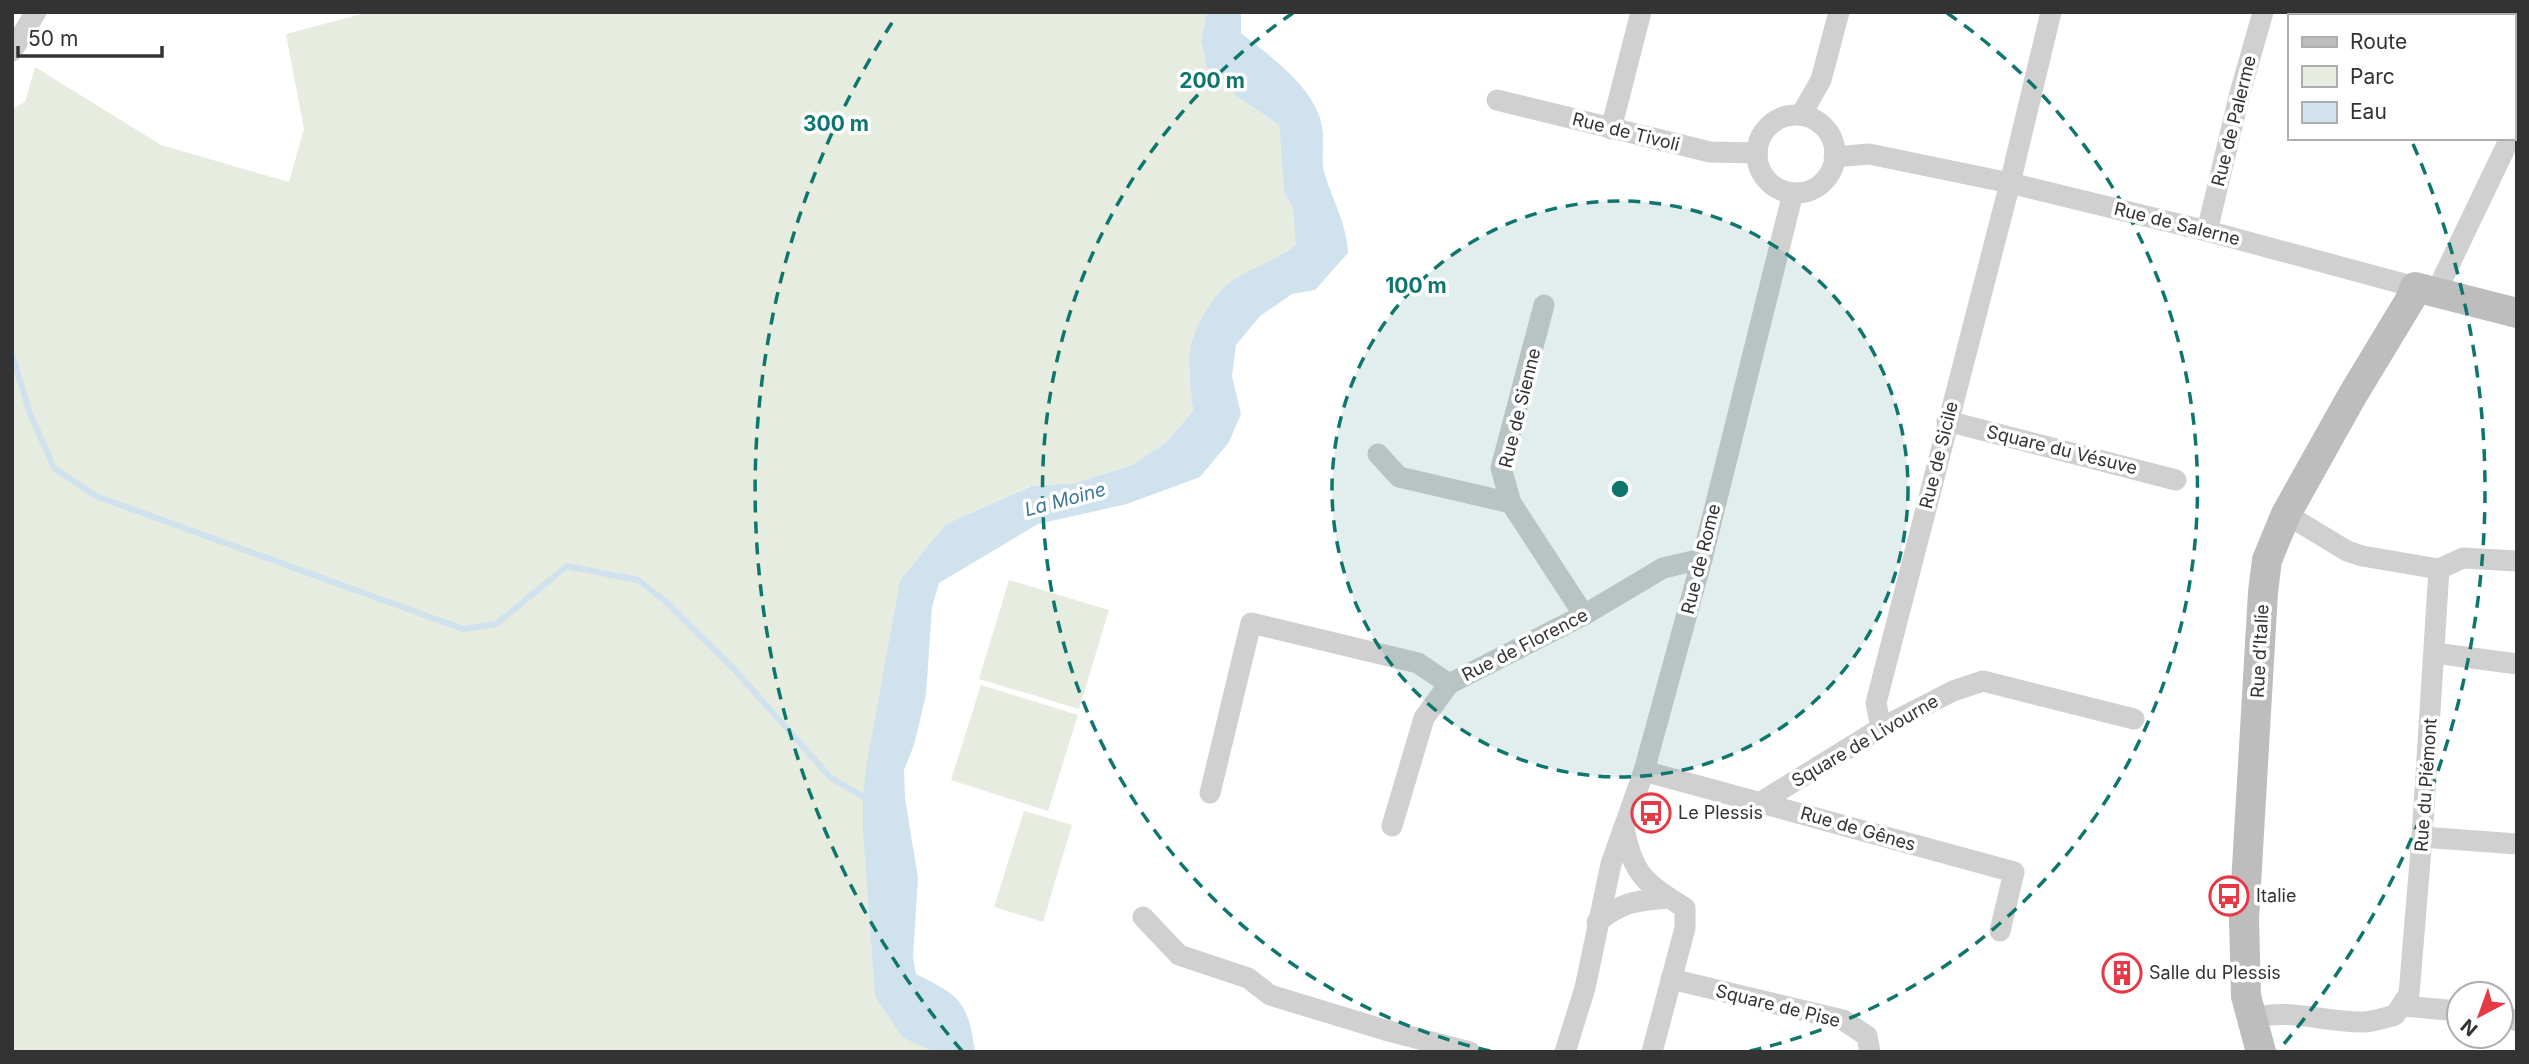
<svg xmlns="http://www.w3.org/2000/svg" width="2529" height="1064" font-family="Inter,sans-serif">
<rect width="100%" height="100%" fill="#fff"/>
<g fill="#e6ecdf">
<path d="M369 12H1207L1201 41 1207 67 1225 82 1236 96 1279 125 1284 192 1293 208 1297 245 1280 257 1237 277 1189 371 1193 411 1166 442 1132 465 1075 483 1030 486 946 524 900 580 863 793 872 954 875 997 903 1038 933 1050 12 1052V109L25 102 35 67 161 145 289 182 304 129 286 34Z"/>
<path d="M1009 580 1109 610 1079 709 979 679Z"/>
<path d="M981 685 1078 715 1048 811 951 780Z"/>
<path d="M1024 811 1072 825 1043 922 994 907Z"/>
</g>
<path fill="#cfe2ee" d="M1207 12H1241V33C1270 56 1315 88 1322 126 1325 142 1320 159 1325 175 1333 201 1347 225 1348 253L1315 290 1292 294 1260 316 1236 345 1232 376 1241 414 1229 442 1200 477 1127 504 1038 524 939 583 932 607 926 695 914 745 904 770 905 798 918 878 913 957 916 974C960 996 968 1001 975 1052H927L931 1050 903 1038 875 997 863 831V793L866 769 900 580 946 524 1031 486 1075 483 1132 465 1166 442 1193 411C1191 390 1187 367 1191 346 1197 320 1217 289 1239 276 1259 265 1279 259 1296 245L1293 208 1284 192 1279 125 1236 96 1225 82 1207 67 1201 41Z"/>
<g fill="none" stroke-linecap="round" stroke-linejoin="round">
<path stroke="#cfe2ee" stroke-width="6" d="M12 354 29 411 54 468 96 496 463 629 496 624 567 566 638 580 665 601 735 670 830 777 870 801"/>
<g stroke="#d0d0d0" stroke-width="21">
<path d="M12 51 36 12"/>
<path d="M1497 100 1710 152 1757 153"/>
<path d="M1801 115 1821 80 1839 12"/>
<circle cx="1796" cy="154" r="39"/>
<path d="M1611 129 1641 12"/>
<path d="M1834 157 1869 154 2010 183 2211 232 2415 287"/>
<path d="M2207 231 2240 93 2263 12"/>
<path d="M2434 293 2441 282 2510 138"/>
<path d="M1544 305 1501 468 1511 503 1584 615"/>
<path d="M1947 421 2176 480"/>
<path d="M1378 454 1399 477 1511 503"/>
<path d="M2439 569 2463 558 2517 561"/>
<path d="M2435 653 2517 664"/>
<path d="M1881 728 1876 703 2010 183 2051 12"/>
<path d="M1644 771 2014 872 2000 931"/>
<path d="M1210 793 1251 623 1418 663 1449 684"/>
<path d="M1761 802 1881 728 1953 691 1983 681 2134 719"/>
<path d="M1392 826 1424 718 1449 684 1584 615 1663 568 1702 559"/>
<path d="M1624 828C1633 875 1645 883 1685 908V928L1652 1052"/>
<path d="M2422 837 2517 844"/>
<path d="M1143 917 1179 955 1248 978 1270 995 1385 1030 1470 1052"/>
<path d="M1597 922C1624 901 1635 901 1668 898"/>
<path d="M1671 979 1843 1020 1867 1036 1870 1052"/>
<path d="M2403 1006 2459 1011"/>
<path d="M2501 1015 2517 1021"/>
<path d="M2251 1018C2292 1008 2322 1022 2362 1022 2373 1022 2384 1018 2395 1015L2409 994 2422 837 2439 569 2362 556 2347 551 2286 514"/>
<path d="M1565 1052 1585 988 1611 864 1644 771 1702 559 1793 193"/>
</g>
<path stroke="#bdbdbd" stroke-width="30" d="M2261 1052 2246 996 2244 919 2263 592 2267 560 2286 514 2352 396 2410 300 2415 287 2517 313"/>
</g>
<circle cx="1620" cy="489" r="288" fill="#0f766e" fill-opacity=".12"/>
<g fill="none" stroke="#0f766e" stroke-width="3.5" stroke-dasharray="12 9">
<circle cx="1620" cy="489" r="288"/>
<path d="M1490 1051A577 577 0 0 1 1293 13M1947 13A577 577 0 0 1 1750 1051"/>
<path d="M962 1051A865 865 0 0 1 895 18M2413 144A865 865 0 0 1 2278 1051"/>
</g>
<defs>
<g id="bus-ring" transform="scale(2.0125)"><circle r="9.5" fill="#fff" stroke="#e63946" stroke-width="1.5"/><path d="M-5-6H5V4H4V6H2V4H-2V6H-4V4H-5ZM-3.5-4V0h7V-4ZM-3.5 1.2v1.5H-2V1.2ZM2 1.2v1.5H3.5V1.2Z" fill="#e63946"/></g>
<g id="building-ring" transform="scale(2.0125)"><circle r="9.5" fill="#fff" stroke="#e63946" stroke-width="1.5"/><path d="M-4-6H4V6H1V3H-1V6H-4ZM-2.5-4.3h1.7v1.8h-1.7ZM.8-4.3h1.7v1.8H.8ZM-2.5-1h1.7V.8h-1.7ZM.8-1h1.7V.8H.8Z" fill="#e63946"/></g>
</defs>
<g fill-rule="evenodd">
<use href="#bus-ring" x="1651" y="813"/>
<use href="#bus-ring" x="2229" y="896"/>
<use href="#building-ring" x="2122" y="973"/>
</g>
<g text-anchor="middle" stroke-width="7" stroke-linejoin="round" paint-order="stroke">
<g font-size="18" fill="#333" stroke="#fff">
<text transform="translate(2234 121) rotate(-76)" y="6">Rue de Palerme</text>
<text transform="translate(1626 132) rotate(14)" y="6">Rue de Tivoli</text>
<text transform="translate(2177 224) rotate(14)" y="6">Rue de Salerne</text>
<text transform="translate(1520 408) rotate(-76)" y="6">Rue de Sienne</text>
<text transform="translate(2062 450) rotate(14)" y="6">Square du Vésuve</text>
<text transform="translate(1939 455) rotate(-76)" y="6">Rue de Sicile</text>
<text transform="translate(1701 559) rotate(-76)" y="6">Rue de Rome</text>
<text transform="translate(1525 645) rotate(-27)" y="6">Rue de Florence</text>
<text transform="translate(2260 651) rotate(-87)" y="6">Rue d’Italie</text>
<text transform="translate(1865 741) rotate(-30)" y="6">Square de Livourne</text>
<text transform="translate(2426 785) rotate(-86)" y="6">Rue du Piémont</text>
<text transform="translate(1858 829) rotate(16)" y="6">Rue de Gênes</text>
<text transform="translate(1778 1006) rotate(14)" y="6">Square de Pise</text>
</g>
<g font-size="18" fill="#333" stroke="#fff" text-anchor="start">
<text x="1678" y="819">Le Plessis</text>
<text x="2256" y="902">Italie</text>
<text x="2149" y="979">Salle du Plessis</text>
</g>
<g font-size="19" font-style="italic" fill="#3f7597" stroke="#fff">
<text transform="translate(1065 499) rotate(-15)" y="7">La Moine</text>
</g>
</g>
<circle cx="1620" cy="489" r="10" fill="#0f766e" stroke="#fff" stroke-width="3.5"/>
<g font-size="21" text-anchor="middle" font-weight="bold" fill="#0f766e" stroke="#fff" stroke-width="7" stroke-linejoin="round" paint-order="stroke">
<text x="1212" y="88">200 m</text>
<text x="836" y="131">300 m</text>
<text x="1416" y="293">100 m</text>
</g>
<rect width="2529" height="1064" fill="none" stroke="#333333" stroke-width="28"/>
<rect x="2288" y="14" width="228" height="126" fill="#ffffff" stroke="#adadad" stroke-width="2"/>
<rect x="2302" y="37" width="35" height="10" fill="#bdbdbd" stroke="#adadad" stroke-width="2"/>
<text x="2350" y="49" font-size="21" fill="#333333">Route</text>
<rect x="2302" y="66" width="35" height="21" fill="#e6ecdf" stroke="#adadad" stroke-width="2"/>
<text x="2350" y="84" font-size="21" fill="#333333">Parc</text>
<rect x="2302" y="102" width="35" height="21" fill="#cfe2ee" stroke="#adadad" stroke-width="2"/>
<text x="2350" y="119" font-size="21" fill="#333333">Eau</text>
<g transform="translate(2480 1015) rotate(221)"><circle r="33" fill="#ffffff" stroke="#adadad" stroke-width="2"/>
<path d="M0-5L12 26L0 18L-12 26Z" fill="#e63946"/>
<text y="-10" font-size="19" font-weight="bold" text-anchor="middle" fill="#333333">N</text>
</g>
<path d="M18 46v10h144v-10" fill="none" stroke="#333333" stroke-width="3.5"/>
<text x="28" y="46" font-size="21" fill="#333333" stroke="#ffffff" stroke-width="5" paint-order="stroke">50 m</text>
</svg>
